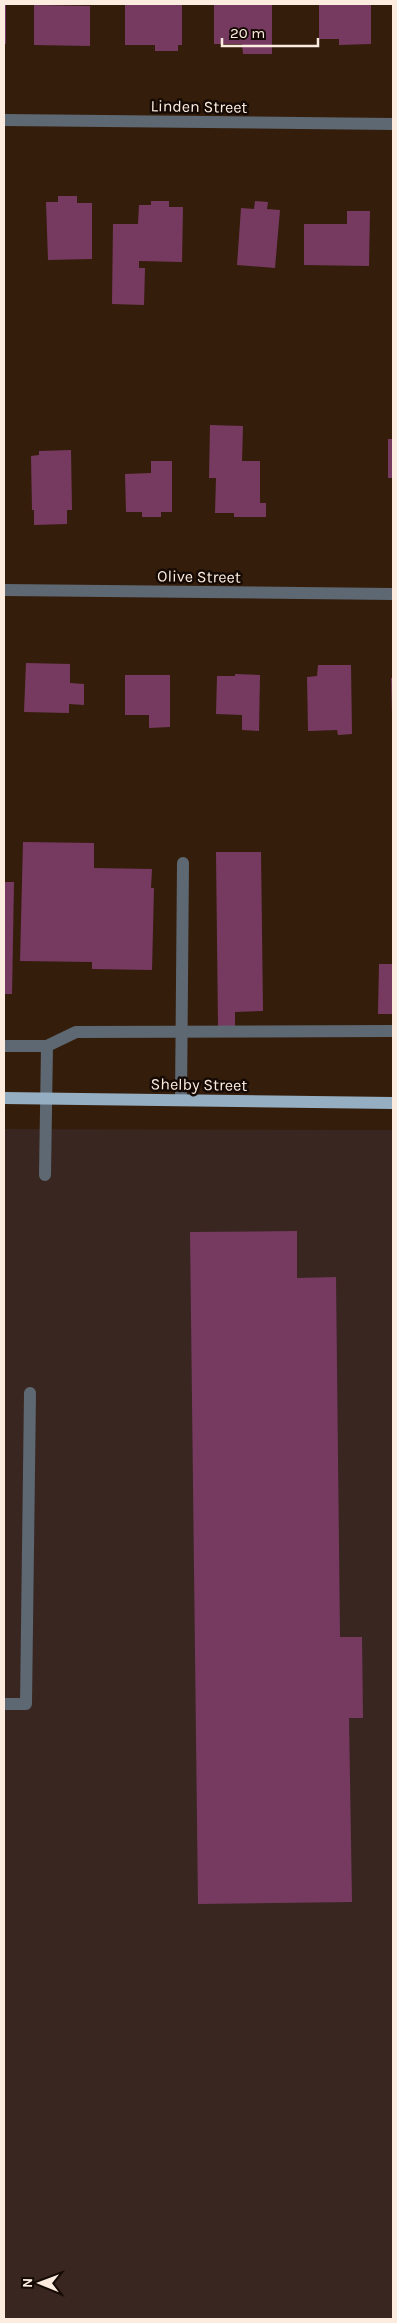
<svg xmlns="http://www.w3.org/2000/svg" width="397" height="2323" font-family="Karla,sans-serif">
<rect width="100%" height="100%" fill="#351d0b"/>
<path fill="#392621" d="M4 1129 393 1130V2319H4Z"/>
<g fill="#763a61">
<rect x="4" y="4" width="2" height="40"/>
<path d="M125 4H182V45H178V51H155V45H125Z"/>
<path d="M214 4H272V54H243L242 44H214Z"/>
<path d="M319 4H371V44L339 45V39H319Z"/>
<path d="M34 5 90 6V46L34 45Z"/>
<path d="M58 196H77V203H92V259L48 260 46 202H58Z"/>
<path d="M151 201H169V207H183L182 262 139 261V268H145L144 305 112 304 113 224H138L139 205H151Z"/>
<path d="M255 201 268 202 267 209 280 210 275 268 237 265 241 208 254 209Z"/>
<path d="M347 211H370L369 266 304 265V224H347Z"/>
<path d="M210 425 243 426 242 461H260V503H266V517H234V513H215L216 478H209Z"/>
<rect x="388" y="439" width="5" height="39"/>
<path d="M71 450 72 510H67V524L34 525V510H32L31 456 39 455V451Z"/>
<path d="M151 461H172V512H161V517H142V512H126L125 474 151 473Z"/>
<path d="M26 663 70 664V683L84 684V705L69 704V713L24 712Z"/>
<path d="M318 665H351L352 734 338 735 337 730 308 731 307 677 317 676Z"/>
<path d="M235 674 260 675 259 731 242 730V715L216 714 217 676H235Z"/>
<path d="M125 675H170V727L149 728V715H125Z"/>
<path d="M391 678H393V716H392Z"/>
<path d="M23 842 94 843V868L152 869 151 888H154L152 970 92 969V962L20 961Z"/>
<path d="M216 852H261L263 1011 235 1012V1026H218Z"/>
<path d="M4 882H14L12 994H4Z"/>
<path d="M379 964H393V1014H378Z"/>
<path d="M297 1231V1278L336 1277 340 1637H362L363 1718H349L352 1902 198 1904 190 1232Z"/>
</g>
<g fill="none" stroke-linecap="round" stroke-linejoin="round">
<g stroke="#5d6872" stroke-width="12">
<path d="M4 120 393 124"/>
<path d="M4 590 393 594"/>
<path d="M4 1046H47L45 1175"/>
<path d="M47 1046 76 1032 393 1031"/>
<path d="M181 1100 183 863"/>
<path d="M4 1704H26L30 1393"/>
</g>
<path stroke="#95aec2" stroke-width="12" d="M4 1098 393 1103"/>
</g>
<g text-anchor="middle" stroke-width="5" stroke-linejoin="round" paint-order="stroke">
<g font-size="16" fill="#fcece0" stroke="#150a04">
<text transform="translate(199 106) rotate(1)" y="6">Linden Street</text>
<text transform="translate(199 576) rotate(1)" y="6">Olive Street</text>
<text transform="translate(199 1084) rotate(1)" y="6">Shelby Street</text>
</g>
</g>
<rect width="397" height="2323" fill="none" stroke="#fcece0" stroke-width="10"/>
<g transform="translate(40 2283) rotate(271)" stroke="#150a04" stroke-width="4" paint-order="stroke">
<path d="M0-4L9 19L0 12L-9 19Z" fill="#fcece0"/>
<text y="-8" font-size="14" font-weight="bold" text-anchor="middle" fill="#fcece0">N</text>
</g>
<path d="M222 38v8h96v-8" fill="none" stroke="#fcece0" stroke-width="2.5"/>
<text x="230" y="38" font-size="15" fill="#fcece0" stroke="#150a04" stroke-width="4" paint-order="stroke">20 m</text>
</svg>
